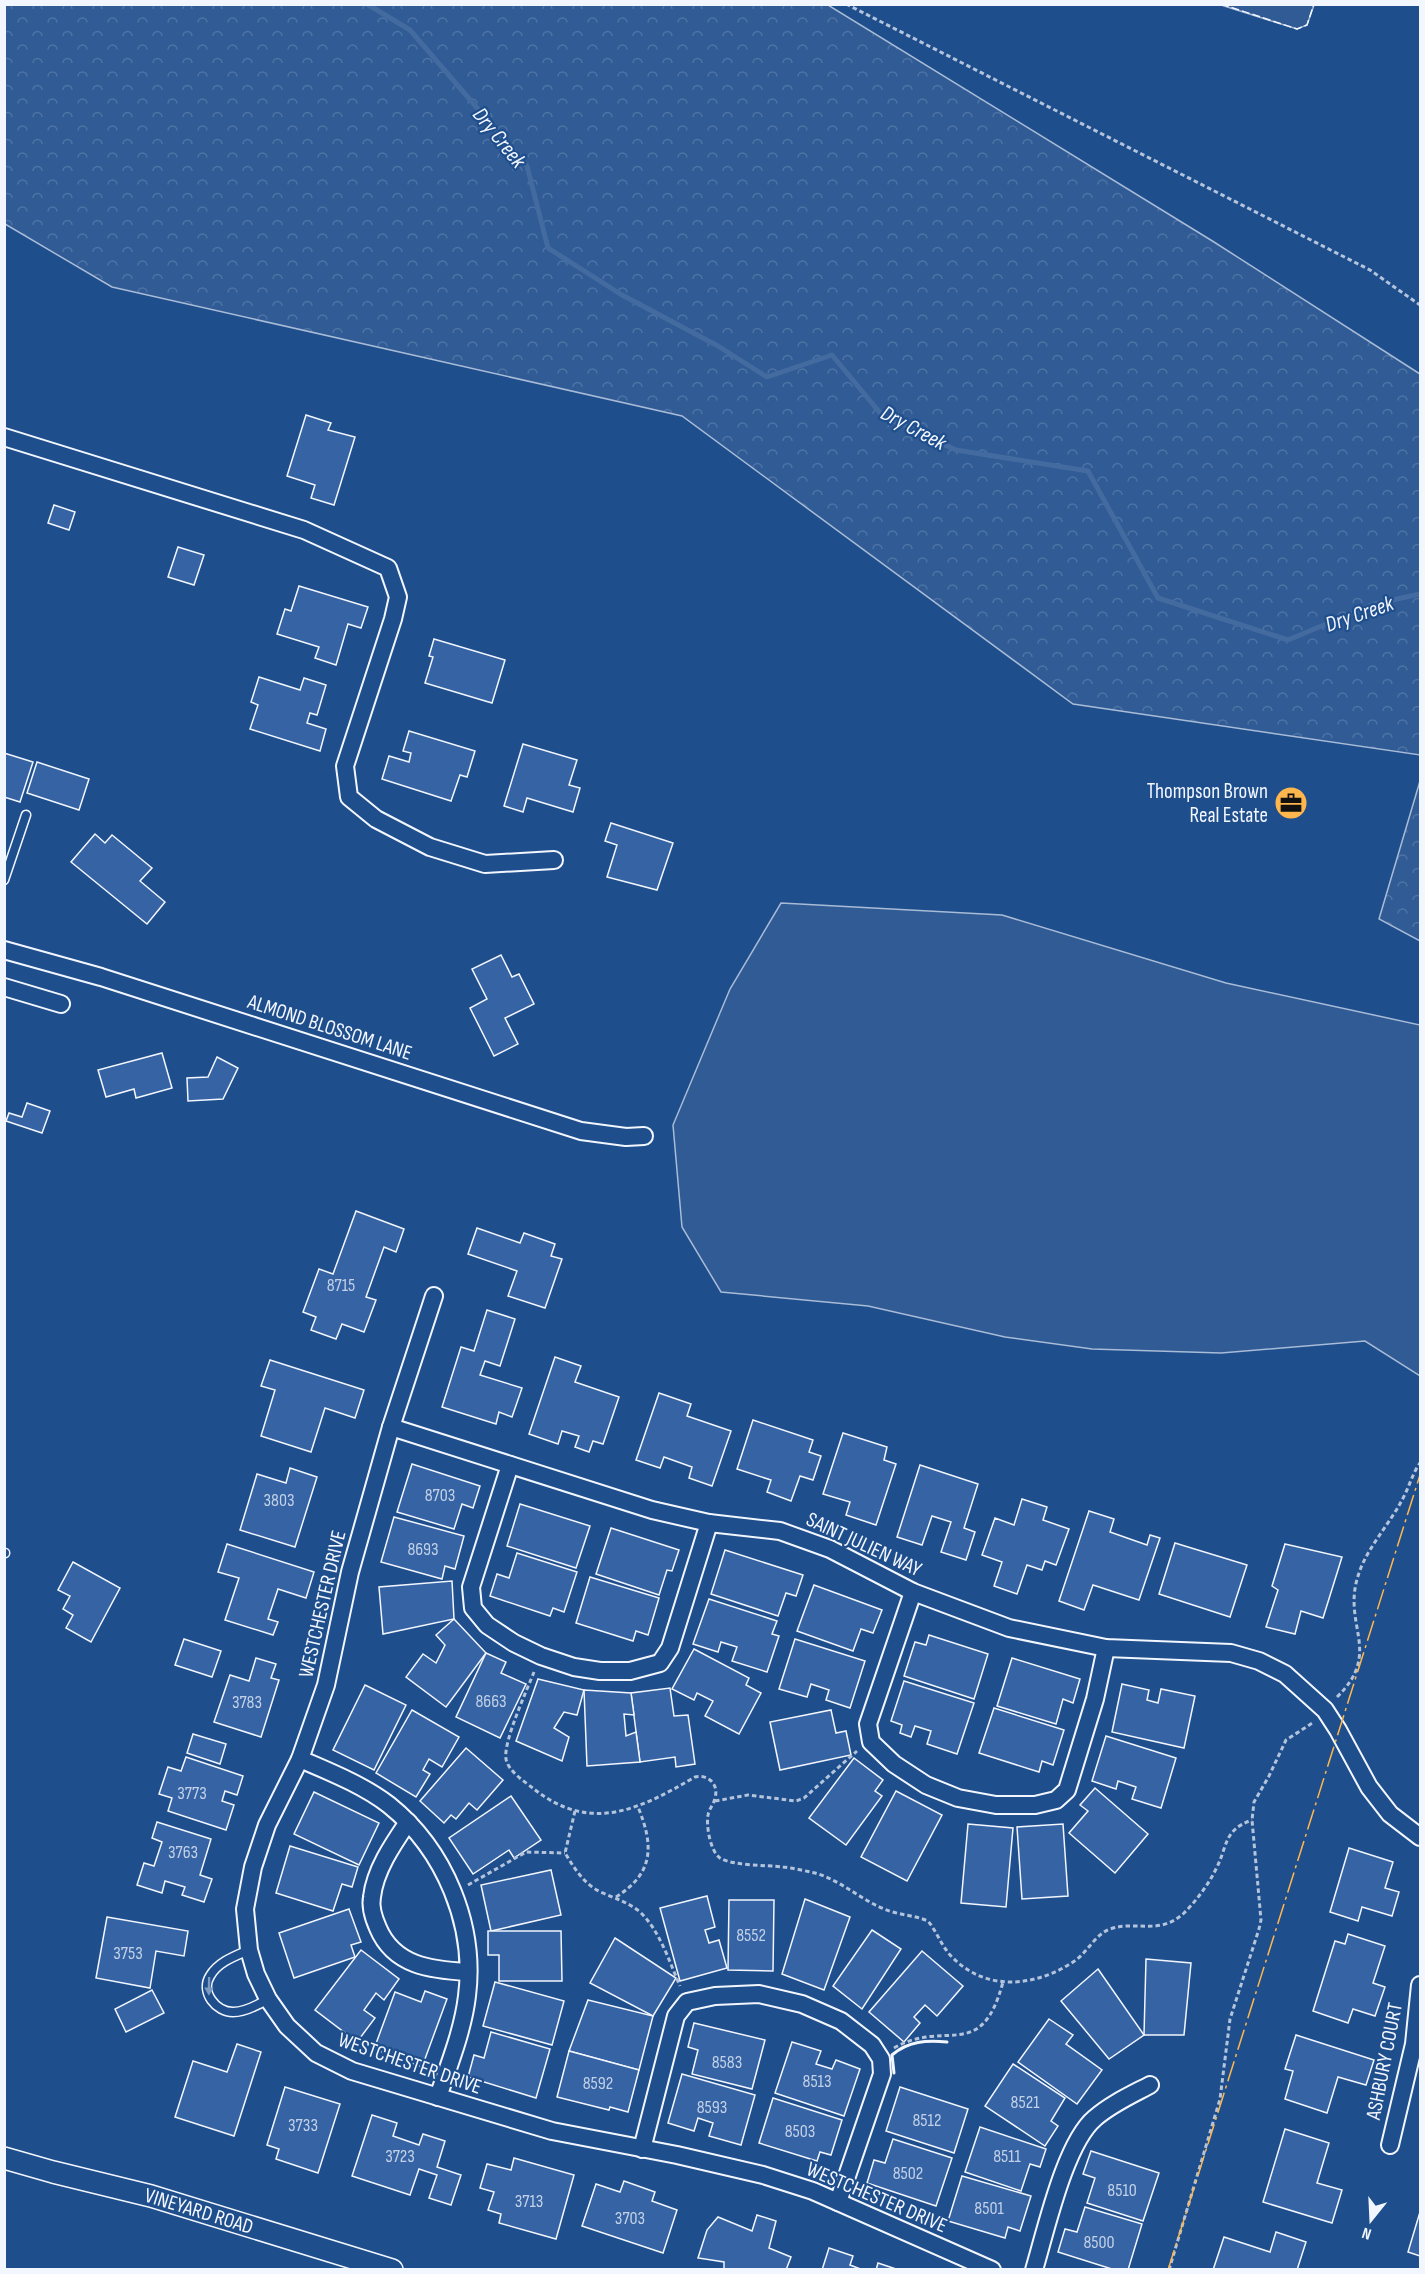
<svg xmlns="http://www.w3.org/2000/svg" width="1425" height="2274" font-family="'Sofia Sans Condensed',sans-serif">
<defs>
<pattern id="forest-crowns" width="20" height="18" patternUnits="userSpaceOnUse" patternTransform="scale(1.5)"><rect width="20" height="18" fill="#305b95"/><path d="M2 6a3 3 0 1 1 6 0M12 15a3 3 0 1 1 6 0" fill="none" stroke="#4e73a5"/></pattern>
</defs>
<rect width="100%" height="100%" fill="#1f4e8c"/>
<g fill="#305b95" stroke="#a8bbd7" stroke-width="1.5">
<path d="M1221 5H1314L1307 25 1297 29Z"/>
<path d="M781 903 1002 915 1226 983 1420 1025V1376L1365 1341 1221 1353 1092 1349 1005 1337 868 1306 721 1292 682 1227 673 1125 730 989Z"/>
</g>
<g fill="url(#forest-crowns)" stroke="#a8bbd7" stroke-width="1.5">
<path d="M5 4 828 5 1214 242 1420 374V755L1073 704 682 416 112 287 5 224Z"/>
<path d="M1420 781V941L1379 919Z"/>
</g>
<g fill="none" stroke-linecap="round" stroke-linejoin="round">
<path stroke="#446ba0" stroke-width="5" d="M367 4 410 30 527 166 548 248 622 295 718 346 767 377 832 355 881 414 956 450 1088 471 1158 598 1288 640 1374 604 1420 594"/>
</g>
<g fill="#3563a3" stroke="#f2f6ff" stroke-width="1.5">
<path d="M306 415 331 423 328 430 355 437 334 505 311 498 315 485 287 476Z"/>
<path d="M54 505 75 512 69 530 48 523Z"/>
<path d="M178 547 204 555 194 585 168 577Z"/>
<path d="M299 586 368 607 361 628 348 624 336 665 315 658 319 647 277 634 285 609 291 611Z"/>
<path d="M434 639 505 660 492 703 425 683 433 657 429 656Z"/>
<path d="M259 677 300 690 304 678 326 685 317 715 310 713 307 723 326 729 320 751 250 729 258 705 251 702Z"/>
<path d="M409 731 475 751 467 777 460 775 451 801 382 779 389 756 409 762 411 753 403 751Z"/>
<path d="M523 744 577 760 569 785 580 788 573 812 527 798 523 812 504 806Z"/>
<path d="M4 753 33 762 20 802 4 797Z"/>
<path d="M37 762 89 779 79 810 27 793Z"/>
<path d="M611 823 673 843 657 890 607 877 617 845 605 841Z"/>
<path d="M95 834 105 843 112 835 152 868 140 881 165 902 147 924 71 862Z"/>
<path d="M501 955 512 977 519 974 534 1004 505 1018 518 1044 494 1056 470 1008 487 999 472 969Z"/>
<path d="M162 1053 172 1088 136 1098 134 1089 106 1097 98 1070Z"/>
<path d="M217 1057 238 1068 223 1099 188 1101 187 1078 208 1077Z"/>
<path d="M27 1103 50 1111 42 1133 6 1121 9 1113 22 1117Z"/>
<path d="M356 1211 404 1229 396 1252 384 1247 366 1297 376 1300 364 1332 342 1324 336 1339 311 1330 316 1317 303 1312 319 1269 333 1274Z"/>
<path d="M477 1228 520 1243 524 1233 555 1244 551 1256 562 1259 545 1308 508 1296 517 1271 468 1254Z"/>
<path d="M487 1310 515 1319 500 1366 485 1361 480 1375 522 1388 512 1417 499 1412 496 1424 442 1407 461 1347 474 1351Z"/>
<path d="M555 1357 581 1366 575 1382 619 1397 603 1444 593 1441 589 1452 575 1447 579 1436 562 1431 558 1444 529 1434Z"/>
<path d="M270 1360 364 1390 355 1418 325 1408 311 1452 261 1436 275 1390 261 1386Z"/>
<path d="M659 1393 691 1404 687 1416 731 1431 712 1486 689 1478 692 1467 664 1457 660 1468 636 1460Z"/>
<path d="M753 1420 813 1440 809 1452 821 1456 813 1480 800 1476 791 1501 767 1492 771 1480 737 1469Z"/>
<path d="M843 1433 887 1447 884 1460 896 1464 876 1525 846 1515 850 1502 823 1494Z"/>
<path d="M412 1464 480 1486 473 1508 462 1504 454 1529 397 1512Z"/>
<path d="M920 1465 978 1484 964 1528 975 1532 966 1560 941 1552 951 1522 932 1516 922 1545 897 1537Z"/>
<path d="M290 1468 317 1477 295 1547 240 1530 257 1474 286 1483Z"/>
<path d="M1022 1499 1047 1507 1043 1520 1069 1529 1056 1565 1045 1561 1042 1570 1027 1565 1017 1594 994 1586 1002 1562 982 1555 995 1518 1014 1525Z"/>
<path d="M520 1504 590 1526 576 1568 507 1546Z"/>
<path d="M1089 1511 1114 1519 1110 1532 1147 1545 1150 1535 1160 1538 1139 1600 1093 1585 1084 1610 1059 1601Z"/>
<path d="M394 1517 464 1536 455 1569 445 1566 442 1579 381 1562Z"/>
<path d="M611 1528 679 1550 672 1571 667 1570 659 1595 596 1574Z"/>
<path d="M1175 1543 1247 1565 1230 1617 1159 1594Z"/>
<path d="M227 1544 314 1572 306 1598 278 1589 268 1619 278 1622 273 1635 225 1620 239 1578 218 1572Z"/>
<path d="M1285 1544 1342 1557 1323 1618 1301 1611 1295 1634 1266 1627 1278 1590 1272 1586Z"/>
<path d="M725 1550 803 1575 796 1596 786 1593 778 1616 711 1594Z"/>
<path d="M517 1553 577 1572 564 1612 553 1608 550 1616 490 1596 497 1574 509 1578Z"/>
<path d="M73 1562 120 1588 91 1642 66 1628 73 1615 63 1609 70 1596 58 1590Z"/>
<path d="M590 1577 659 1598 648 1635 636 1631 633 1641 576 1623Z"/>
<path d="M452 1581 454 1619 383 1634 379 1587Z"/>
<path d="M814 1585 882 1610 873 1633 861 1629 853 1651 797 1631Z"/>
<path d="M709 1599 777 1621 772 1634 779 1636 767 1672 732 1661 737 1647 721 1642 718 1652 693 1644Z"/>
<path d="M454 1619 486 1653 446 1707 406 1677 423 1654 436 1663 445 1645 436 1635Z"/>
<path d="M929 1635 988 1654 974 1699 904 1676 915 1642 926 1645Z"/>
<path d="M184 1639 221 1651 212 1677 175 1665Z"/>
<path d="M795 1639 865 1661 850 1708 826 1700 829 1690 811 1684 807 1697 779 1689Z"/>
<path d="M694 1649 749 1678 746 1685 761 1693 739 1734 705 1716 713 1701 697 1693 694 1700 672 1689Z"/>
<path d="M486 1653 506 1662 501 1673 526 1684 500 1738 456 1717Z"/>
<path d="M256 1658 276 1664 271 1678 279 1680 261 1737 214 1722 230 1675 249 1681Z"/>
<path d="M1012 1658 1080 1679 1073 1703 1063 1699 1056 1724 997 1706Z"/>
<path d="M538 1679 584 1690 577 1715 564 1712 554 1728 569 1737 562 1761 516 1741Z"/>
<path d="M904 1681 974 1703 957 1754 927 1744 931 1731 915 1726 911 1737 900 1733 902 1725 891 1721Z"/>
<path d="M1122 1684 1149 1690 1147 1700 1158 1703 1161 1689 1195 1696 1184 1748 1112 1732Z"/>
<path d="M365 1685 406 1705 374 1770 333 1750Z"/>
<path d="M670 1688 674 1716 688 1715 695 1764 676 1767 675 1757 640 1762 631 1693Z"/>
<path d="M584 1690 631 1693 634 1715 624 1714 626 1736 636 1732 640 1762 587 1766Z"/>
<path d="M994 1708 1064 1730 1053 1765 1042 1761 1039 1772 979 1753Z"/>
<path d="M412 1710 459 1737 442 1767 429 1759 423 1770 430 1774 416 1797 376 1773Z"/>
<path d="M831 1710 836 1733 846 1731 851 1755 780 1770 770 1722Z"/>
<path d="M193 1734 226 1744 220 1764 187 1753Z"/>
<path d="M1106 1736 1176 1758 1161 1808 1132 1799 1136 1787 1118 1781 1116 1789 1092 1781Z"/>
<path d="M466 1748 503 1780 477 1810 469 1803 456 1819 451 1815 444 1823 420 1801Z"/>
<path d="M186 1757 243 1776 237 1795 225 1791 222 1801 234 1805 226 1830 168 1811 172 1798 159 1794 168 1767 181 1771Z"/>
<path d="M854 1758 883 1780 875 1791 882 1796 846 1845 809 1818Z"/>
<path d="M1095 1788 1148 1834 1115 1873 1069 1833 1088 1811 1080 1805Z"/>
<path d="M896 1791 942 1815 907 1881 861 1857Z"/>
<path d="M314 1792 379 1823 359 1865 294 1834Z"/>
<path d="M511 1796 541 1840 514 1858 509 1850 473 1874 449 1838Z"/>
<path d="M157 1822 211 1839 200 1875 212 1879 204 1902 182 1895 185 1887 165 1881 162 1893 137 1885 144 1863 154 1866 162 1842 152 1838Z"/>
<path d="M968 1824 1013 1828 1006 1907 961 1903Z"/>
<path d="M1063 1824 1068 1896 1022 1899 1017 1827Z"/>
<path d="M290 1846 358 1867 352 1887 342 1884 333 1911 276 1893Z"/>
<path d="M1349 1848 1393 1862 1385 1888 1399 1892 1392 1916 1362 1907 1358 1921 1330 1912Z"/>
<path d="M551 1870 561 1915 491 1931 481 1885Z"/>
<path d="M707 1896 715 1927 705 1930 709 1943 719 1940 727 1968 680 1981 660 1908Z"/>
<path d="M805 1899 850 1917 824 1990 782 1974Z"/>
<path d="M729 1900H774L773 1971 728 1970Z"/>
<path d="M349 1909 361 1942 351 1945 355 1957 294 1978 279 1933Z"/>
<path d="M107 1917 188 1931 184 1956 156 1951 150 1988 96 1978Z"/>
<path d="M872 1930 901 1949 862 2009 833 1986Z"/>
<path d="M488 1931H561L562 1981H499V1955H488Z"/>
<path d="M1348 1934 1385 1946 1373 1983 1385 1987 1375 2016 1353 2009 1348 2023 1313 2011 1335 1941 1345 1944Z"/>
<path d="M615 1938 676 1978 653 2016 590 1983Z"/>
<path d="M361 1950 399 1979 384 2000 376 1993 364 2010 375 2018 357 2042 315 2010Z"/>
<path d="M922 1951 963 1986 937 2016 925 2005 914 2017 920 2023 904 2042 869 2012Z"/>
<path d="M1146 1959 1191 1963 1184 2035H1144Z"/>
<path d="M1098 1969 1144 2035 1109 2059 1061 2001Z"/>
<path d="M495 1982 564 2001 552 2045 483 2026Z"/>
<path d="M152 1990 164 2013 126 2032 115 2009Z"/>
<path d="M425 1991 447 1999 422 2067 374 2049 395 1992 421 2002Z"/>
<path d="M588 2000 653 2016 639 2070 569 2051Z"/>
<path d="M1049 2019 1073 2035 1066 2044 1102 2070 1077 2104 1018 2062Z"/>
<path d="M694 2023 765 2040 752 2089 692 2074 698 2050 688 2047Z"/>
<path d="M491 2032 550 2049 536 2098 468 2077 474 2055 484 2058Z"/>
<path d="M1296 2035 1374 2060 1366 2085 1338 2077 1327 2113 1285 2099 1293 2071 1285 2069Z"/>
<path d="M792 2042 821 2051 816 2064 832 2069 836 2060 860 2069 844 2116 775 2093Z"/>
<path d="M237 2044 261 2052 234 2136 175 2117 193 2061 227 2072Z"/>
<path d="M569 2051 639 2070 628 2112 610 2107 609 2110 557 2097Z"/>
<path d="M1013 2064 1065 2098 1051 2121 1058 2126 1045 2146 985 2106Z"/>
<path d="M682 2074 755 2095 741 2145 709 2136 713 2123 698 2118 694 2131 668 2123Z"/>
<path d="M285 2087 340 2104 318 2173 276 2159 279 2149 267 2145Z"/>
<path d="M900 2087 968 2109 954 2153 886 2131Z"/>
<path d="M773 2098 842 2120 831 2155 820 2152 817 2161 759 2143Z"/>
<path d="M372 2115 397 2123 393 2136 419 2145 423 2134 445 2141 437 2167 461 2175 451 2205 429 2198 437 2175 419 2169 410 2195 352 2176Z"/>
<path d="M980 2127 1046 2149 1040 2167 1030 2164 1021 2191 965 2172Z"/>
<path d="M1285 2129 1329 2143 1317 2183 1342 2190 1332 2223 1263 2202Z"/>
<path d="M893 2139 952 2158 936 2206 867 2183 874 2160 885 2163Z"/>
<path d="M1091 2151 1159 2173 1143 2221 1087 2203 1095 2178 1083 2174Z"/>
<path d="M514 2158 574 2175 556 2239 499 2223 501 2214 488 2210 494 2192 480 2188 487 2164 511 2170Z"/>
<path d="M962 2176 1031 2196 1020 2231 1008 2227 1005 2238 948 2221Z"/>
<path d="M624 2181 655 2192 652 2201 677 2210 663 2253 582 2226 596 2184 620 2192Z"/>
<path d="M1085 2207 1142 2224 1128 2270H1115L1058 2252 1065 2229 1077 2232Z"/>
<path d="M1420 2212V2256L1408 2252Z"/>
<path d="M757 2215 776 2221 769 2248 791 2257 786 2270H724V2262L698 2258 707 2230 718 2217 752 2231Z"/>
<path d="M1276 2232 1306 2242 1297 2270H1213L1224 2237 1270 2252Z"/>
<path d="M829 2248 853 2256 850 2265 863 2270H822Z"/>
<path d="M878 2263 899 2270H876Z"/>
</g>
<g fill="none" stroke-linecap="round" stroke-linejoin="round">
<g stroke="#f2f6ff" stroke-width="11">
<g id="service">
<path d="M4 880 26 815"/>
<path d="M4 1553H5"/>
<path d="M249 1950C235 1956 218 1962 210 1976 200 1992 216 2012 233 2012 245 2012 258 2005 268 1999"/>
</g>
</g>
<g stroke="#f2f6ff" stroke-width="20">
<g id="minor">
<path d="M4 437 304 530 388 568 398 597 393 619 345 766 349 797 376 819 430 847 485 864 554 860"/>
<path d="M4 950 101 977 581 1131 626 1137 644 1136"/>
<path d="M4 987 61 1004"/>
<path d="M434 1296 391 1427 367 1512 350 1572 326 1685 300 1759 267 1825 253 1867 245 1909 249 1950 256 1974 268 1999 287 2026 316 2053 352 2071 552 2131 677 2155 763 2175 813 2191 992 2270"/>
<path d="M391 1427 652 1510 709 1523 780 1531 830 1549 913 1592 1009 1628 1106 1648 1231 1653 1259 1661 1285 1674 1325 1710 1338 1730 1369 1787 1390 1814 1420 1837"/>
<path d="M510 1465 471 1587 473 1608 487 1625 514 1643 541 1656 574 1667 600 1671H630L660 1663 670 1648 709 1523"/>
<path d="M913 1592 868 1724 871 1742 894 1764 926 1785 958 1798 996 1805H1035L1056 1800 1067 1790 1095 1699 1106 1648"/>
<path d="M300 1759C330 1772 363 1785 389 1805 445 1850 476 1925 467 1996 463 2030 449 2065 438 2097"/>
<path d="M408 1822C393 1844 375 1870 372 1897 370 1907 374 1919 378 1928 394 1966 431 1970 468 1972"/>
<path d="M1390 2145 1414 2044 1420 1985"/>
<path d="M642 2149 676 2016 687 2002 715 1996 759 1994 802 2004 841 2021 872 2045 881 2059 882 2074 838 2202"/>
<path d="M1034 2270C1046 2230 1065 2143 1095 2118 1111 2104 1131 2095 1150 2085"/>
</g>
</g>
<g stroke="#f2f6ff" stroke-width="24">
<g id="tertiary">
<path id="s1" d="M4 2158 53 2172 151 2196 392 2270"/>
</g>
</g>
<g stroke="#b3c4dc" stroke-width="3" stroke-dasharray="4.5 3" stroke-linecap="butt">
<path d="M846 4 1370 270 1420 305"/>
<path d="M534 1672C527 1690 503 1742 506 1759 508 1771 525 1782 534 1789 591 1834 640 1809 695 1777 708 1774 719 1784 715 1798 714 1804 709 1809 708 1815 706 1825 710 1851 720 1858 733 1866 767 1865 783 1867 794 1868 805 1871 815 1873 840 1880 860 1899 884 1909 898 1915 914 1915 928 1921 937 1932 941 1945 951 1956 986 1993 1037 1987 1076 1960 1088 1951 1096 1934 1110 1929 1136 1920 1159 1936 1184 1913 1197 1900 1208 1885 1216 1869 1228 1846 1223 1830 1252 1820"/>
<path d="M1337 1697C1383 1652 1342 1626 1358 1576 1366 1549 1389 1525 1402 1500 1409 1488 1412 1474 1420 1463"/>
<path d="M715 1801 748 1795 796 1801 804 1798 857 1751"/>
<path d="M575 1811 565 1853C575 1869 584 1885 603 1893 616 1899 628 1902 640 1912 660 1931 669 1961 680 1986"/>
<path d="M468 1885 526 1852 565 1853"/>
<path d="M616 1897C654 1873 654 1846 638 1807"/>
<path d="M894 2048C946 2018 981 2064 1003 1982"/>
<path d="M1169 2270 1220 2099 1230 2019 1259 1929 1261 1920 1252 1820 1254 1802 1269 1776 1286 1740 1314 1722"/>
</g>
<use href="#service" stroke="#1f4e8c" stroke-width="8"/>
<use href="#minor" stroke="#1f4e8c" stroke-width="16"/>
<use href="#tertiary" stroke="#1f4e8c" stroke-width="21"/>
<path stroke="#f2f6ff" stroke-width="1.5" stroke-dasharray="8 3" stroke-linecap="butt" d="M1221 4 1297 29 1307 25 1314 4"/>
<path stroke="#f2f6ff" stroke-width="3" d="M894 2073 892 2055C908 2041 927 2040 947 2042"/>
<path stroke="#ffb74d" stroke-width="1.5" stroke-dasharray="21 4.5 3 4.5" stroke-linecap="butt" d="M1168 2270 1420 1475"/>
</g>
<defs><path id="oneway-solid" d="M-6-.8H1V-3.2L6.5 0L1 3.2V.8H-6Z" transform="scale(1.5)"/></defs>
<use fill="#7e9ac0" href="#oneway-solid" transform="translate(209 1986) rotate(91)"/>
<defs>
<g id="office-disc" transform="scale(1.725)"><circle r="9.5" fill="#ffb74d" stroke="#1f4e8c"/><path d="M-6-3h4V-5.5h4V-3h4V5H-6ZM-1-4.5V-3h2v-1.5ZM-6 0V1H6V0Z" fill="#111"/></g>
</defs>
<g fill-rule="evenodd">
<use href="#office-disc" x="1291" y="803"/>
</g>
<g text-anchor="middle" stroke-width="4.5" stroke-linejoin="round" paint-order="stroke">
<g font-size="18" fill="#c3d1e8">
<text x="341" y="1291">8715</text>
<text x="440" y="1501">8703</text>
<text x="279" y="1506">3803</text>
<text x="423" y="1555">8693</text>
<text x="491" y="1707">8663</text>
<text x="247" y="1708">3783</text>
<text x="192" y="1799">3773</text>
<text x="183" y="1858">3763</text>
<text x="751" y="1941">8552</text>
<text x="128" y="1959">3753</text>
<text x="727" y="2068">8583</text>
<text x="817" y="2087">8513</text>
<text x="598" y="2089">8592</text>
<text x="1025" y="2108">8521</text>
<text x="712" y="2113">8593</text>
<text x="927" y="2126">8512</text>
<text x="303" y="2131">3733</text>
<text x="800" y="2137">8503</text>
<text x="400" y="2162">3723</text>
<text x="1007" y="2162">8511</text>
<text x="908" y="2179">8502</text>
<text x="1122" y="2196">8510</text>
<text x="529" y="2207">3713</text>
<text x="989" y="2214">8501</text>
<text x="630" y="2224">3703</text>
<text x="1099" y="2248">8500</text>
</g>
<g font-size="21" fill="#f2f6ff" stroke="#1f4e8c" text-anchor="end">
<text x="1268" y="798">Thompson Brown<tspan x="1268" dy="24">Real Estate</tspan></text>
</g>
<g font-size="21" fill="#f2f6ff" stroke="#1f4e8c">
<text transform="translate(330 1027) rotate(18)" y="7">ALMOND BLOSSOM LANE</text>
<text transform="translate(864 1544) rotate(25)" y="7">SAINT JULIEN WAY</text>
<text transform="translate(322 1604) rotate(-77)" y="7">WESTCHESTER DRIVE</text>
<text transform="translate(1384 2061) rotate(-79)" y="7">ASHBURY COURT</text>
<text transform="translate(410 2063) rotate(19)" y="7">WESTCHESTER DRIVE</text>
<text transform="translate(877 2197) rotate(23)" y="7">WESTCHESTER DRIVE</text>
<text dy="7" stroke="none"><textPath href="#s1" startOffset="202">VINEYARD ROAD</textPath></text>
</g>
<g font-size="22" font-style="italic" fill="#f2f6ff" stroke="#1f4e8c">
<text transform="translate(500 137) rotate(51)" y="8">Dry Creek</text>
<text transform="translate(914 427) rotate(28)" y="8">Dry Creek</text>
<text transform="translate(1359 613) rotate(-19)" y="8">Dry Creek</text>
</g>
</g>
<rect width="1425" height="2274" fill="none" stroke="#f2f6ff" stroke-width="12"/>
<g transform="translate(1371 2220) rotate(198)" stroke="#1f4e8c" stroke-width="4.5" paint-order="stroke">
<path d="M0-4.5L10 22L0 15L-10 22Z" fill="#f2f6ff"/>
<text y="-9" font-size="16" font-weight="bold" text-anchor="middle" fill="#f2f6ff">N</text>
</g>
</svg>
